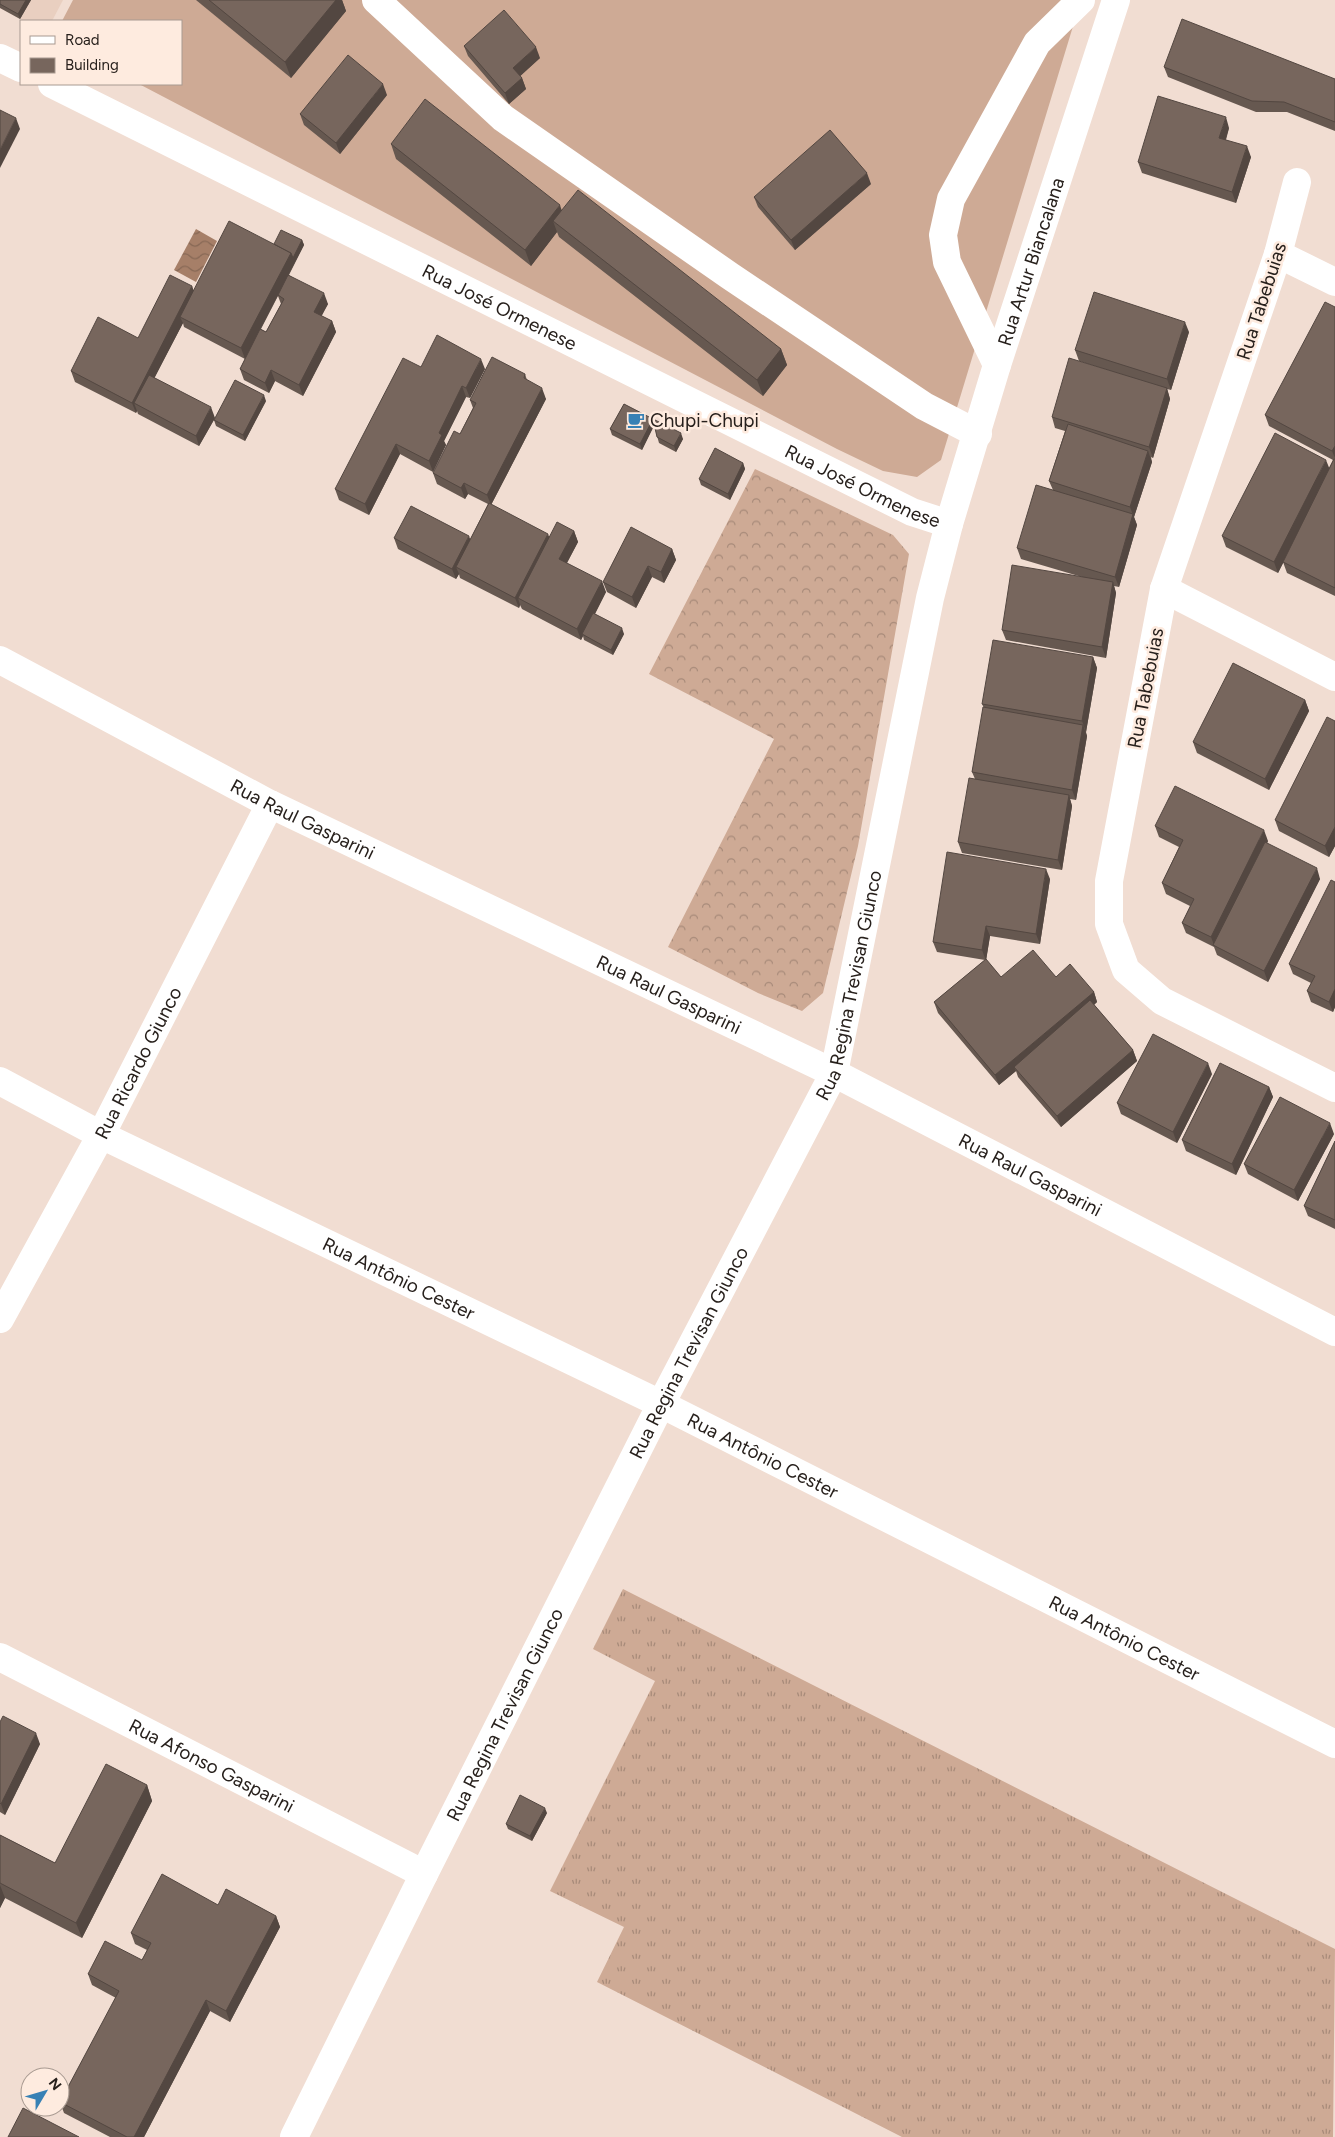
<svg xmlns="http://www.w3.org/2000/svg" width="1335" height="2137" font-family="Figtree,sans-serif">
<defs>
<pattern id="grass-tufts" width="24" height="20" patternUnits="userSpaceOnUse" patternTransform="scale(1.25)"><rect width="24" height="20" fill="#ceaa95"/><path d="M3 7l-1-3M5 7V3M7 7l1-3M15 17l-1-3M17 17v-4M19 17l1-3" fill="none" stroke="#a78a79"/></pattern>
<pattern id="forest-crowns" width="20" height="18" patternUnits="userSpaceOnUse" patternTransform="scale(1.25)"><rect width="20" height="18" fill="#ceaa95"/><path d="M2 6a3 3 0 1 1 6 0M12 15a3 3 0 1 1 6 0" fill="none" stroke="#a78a79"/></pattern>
<pattern id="water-waves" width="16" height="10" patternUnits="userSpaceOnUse" patternTransform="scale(1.25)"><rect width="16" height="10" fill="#a67f68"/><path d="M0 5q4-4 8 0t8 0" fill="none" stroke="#876855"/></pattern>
</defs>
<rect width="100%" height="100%" fill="#f1ddd2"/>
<path fill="#e9cfc0" d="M0 0H63L52 21H24L0 8Z"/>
<path fill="url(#grass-tufts)" d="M623 1589 1335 1949 1333 2137H902L597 1982 624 1927 550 1891 655 1681 593 1649Z"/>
<path fill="url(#forest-crowns)" d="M755 469 893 535 909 554 858 846 823 993 802 1011 758 993 668 947 774 739 649 674Z"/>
<path fill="#ceaa95" d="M73 0H1081L941 460 917 477 883 471 837 449 139 84H181V21H62Z"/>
<path fill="url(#water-waves)" d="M196 229 217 241 196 282 174 270Z"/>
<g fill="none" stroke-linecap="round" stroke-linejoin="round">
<g stroke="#fff" stroke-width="28">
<path d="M376 0 503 118 730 276 924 406 978 434"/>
<path d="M0 58 21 68"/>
<path id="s1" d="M52 84 912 512 949 524"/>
<path d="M1297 182 1278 254 1164 589 1109 881V924L1126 970 1162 1001 1335 1088"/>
<path d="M1278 254 1335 282"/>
<path d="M997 365 947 262 943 235 951 199 1037 43 1081 0"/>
<path d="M1164 589 1335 677"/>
<path id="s2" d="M0 660 270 804 834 1073 1335 1332"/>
<path id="s3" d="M0 1081 101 1135 661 1404 1335 1744"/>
<path id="s4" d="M0 1319 101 1135 270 804"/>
<path id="s5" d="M0 1657 424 1874"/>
<path id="s6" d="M294 2137 424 1874 661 1404 834 1073 930 598 949 524 997 365 1116 0"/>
</g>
</g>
<g fill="#665850" fill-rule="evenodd">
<path d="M0 0H31L20 19 0 8Z"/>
<path d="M196 0H342L346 11 291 78Z"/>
<path d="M464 46 540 58 520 76 522 78 526 89 509 104 468 56Z"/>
<path d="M1164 67 1335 79V131L1287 112H1256L1168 77Z"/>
<path d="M387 95 340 154 304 125 300 114Z"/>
<path d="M1229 128 1226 140 1251 157 1236 203 1142 173 1138 162Z"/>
<path d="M391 144 562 210 781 349 787 365 763 396 559 237 557 232 531 266 396 159Z"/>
<path d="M871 184 795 250 758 207 754 197Z"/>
<path d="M302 240 304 245 289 275 328 304 321 316 332 321 336 332 303 396 275 381 269 393 244 380 240 369 245 359 184 327 183 323 154 378 215 418 199 446 138 414 137 411 136 413 75 382 71 371 138 338 192 286 193 291 274 244ZM278 296 281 304 266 332 261 329Z"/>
<path d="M1335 307V596L1287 573 1283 562 1290 549 1278 573 1226 547 1222 536 1329 468 1333 460 1269 426 1265 415Z"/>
<path d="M1189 332 1171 390 1167 389 1170 399 1153 458 1151 457 1152 462 1134 517 1137 525 1119 587 1114 586 1116 593 1106 658 1006 640 1002 630 1082 577 1021 559 1017 548 1053 490 1049 481 1065 431 1055 428 1052 417 1138 380 1079 361 1075 350Z"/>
<path d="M421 367 485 369 470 398 466 397 444 441 446 445 433 472 400 454 369 515 339 500 335 489Z"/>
<path d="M525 374 527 380 546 399 491 505 549 537 574 531 578 542 567 563 606 592 595 614 624 634 613 655 584 640 583 636 581 640 522 609 520 605 519 608 460 578 459 574 456 579 398 549 394 538 470 540 488 504 468 494 465 499 437 484 433 473 460 434 473 408 470 400Z"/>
<path d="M266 401 245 441 216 426 214 420Z"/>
<path d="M624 404 683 439 676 452 659 443 654 425 642 450 612 435 610 429Z"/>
<path d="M743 463 745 469 730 500 701 485 699 479Z"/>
<path d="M672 549 676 560 664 583 652 577 636 608 607 592 603 582Z"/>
<path d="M1093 657 1097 668 1086 732 1087 736 1076 800 1070 799 1072 806 1062 870 962 853 958 842 975 779 972 772 984 708 982 704Z"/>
<path d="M1305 700 1309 711 1269 790 1197 753 1193 742Z"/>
<path d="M1335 721V846L1329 857 1279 831 1275 820Z"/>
<path d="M1155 826 1268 841 1267 843 1320 879 1268 982 1217 955 1214 947 1186 933 1182 923 1190 906 1166 894 1162 883 1179 847 1159 837Z"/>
<path d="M1050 879 1040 944 990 936 986 960 1001 977H1056L1094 992 1097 1002 1094 1005 1133 1050 1137 1061 1061 1127 1018 1077 1016 1071 999 1085 938 1013 934 1002 985 960 937 952 933 942Z"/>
<path d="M1335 882V1007L1333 1012 1311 1002 1307 991 1311 983 1293 974 1289 964Z"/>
<path d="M1212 1074 1177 1143 1121 1114 1117 1103Z"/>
<path d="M1269 1087 1273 1097 1236 1175 1186 1151 1182 1140Z"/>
<path d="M1334 1134 1298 1201 1248 1174 1244 1164Z"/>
<path d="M1335 1141V1229L1308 1216 1304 1206Z"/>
<path d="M0 1722 40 1744 5 1815 0 1812Z"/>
<path d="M147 1785 152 1801 82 1938 5 1898 0 1908V1835L55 1863Z"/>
<path d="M547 1813 532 1841 508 1829 506 1824Z"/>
<path d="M218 1905 276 1916 280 1927 230 2022 210 2011 144 2137H110L64 2113 60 2102 116 1998 92 1985 88 1974 142 1960 147 1950 135 1944 131 1933Z"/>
</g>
<g fill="#534741">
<path d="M26 0H31L20 19 18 14Z"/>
<path d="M336 0H342L346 11 291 78 285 62Z"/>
<path d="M536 47 540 58 517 79 513 68Z"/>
<path d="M522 78 526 89 509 104 505 93Z"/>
<path d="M383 84 387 95 340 154 336 143Z"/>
<path d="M1226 117 1229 128 1223 148 1219 138Z"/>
<path d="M16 118 20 129 0 168V150Z"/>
<path d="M1247 146 1251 157 1236 203 1232 192Z"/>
<path d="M867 173 871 184 795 250 791 240Z"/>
<path d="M560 205 565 221H553L557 232 531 266 525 250Z"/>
<path d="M302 240 304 245 245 359 241 348 291 253Z"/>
<path d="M192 286 196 297 180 317 183 323 140 406 134 403 137 411 136 413 132 403Z"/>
<path d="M324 293 328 304 318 323 314 312Z"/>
<path d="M332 321 336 332 303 396 299 385Z"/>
<path d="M1185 322 1189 332 1171 390 1167 379Z"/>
<path d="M781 349 787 365 763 396 757 380Z"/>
<path d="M481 359 485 369 470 398 466 388Z"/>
<path d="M271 370 275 381 269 393 265 383Z"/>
<path d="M462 386 466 397 444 441 446 445 433 472 429 461 439 433Z"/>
<path d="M542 388 546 399 491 505 487 495Z"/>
<path d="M1167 388 1170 399 1153 458 1149 447Z"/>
<path d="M264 395 266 401 245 441 243 435Z"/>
<path d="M211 407 215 418 199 446 196 436Z"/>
<path d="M653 419 655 424 642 450 640 444Z"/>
<path d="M681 433 683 439 676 452 674 446Z"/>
<path d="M396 444 400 454 369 515 365 504Z"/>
<path d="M1335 446V458L1332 451Z"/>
<path d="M1148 451 1152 462 1134 517 1137 525 1119 587 1115 577 1133 515 1130 507Z"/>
<path d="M1326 460 1330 470 1278 573 1274 562Z"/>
<path d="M743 463 745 469 730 500 728 494Z"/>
<path d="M464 483 468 494 465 499 461 488Z"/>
<path d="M574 531 578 542 563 570 559 559Z"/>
<path d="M548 534 552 544 518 598 520 605 519 608 515 598Z"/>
<path d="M469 536 473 547 456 567 459 574 456 579 452 569Z"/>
<path d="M672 549 676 560 664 583 661 572Z"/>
<path d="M648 566 652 577 636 608 632 597Z"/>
<path d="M602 581 606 592 584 635 582 634 583 636 581 640 577 629Z"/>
<path d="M1113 582 1116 593 1106 658 1102 647Z"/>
<path d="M622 628 624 634 613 655 611 650Z"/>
<path d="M1093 657 1097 668 1086 732 1082 721Z"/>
<path d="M1305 700 1309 711 1269 790 1265 779Z"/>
<path d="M1083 725 1087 736 1076 800 1072 790Z"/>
<path d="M1069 795 1072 806 1062 870 1058 860Z"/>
<path d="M1335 827V846L1329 857 1325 846Z"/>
<path d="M1264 830 1268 841 1216 946 1214 945 1211 937Z"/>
<path d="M1317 868 1320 879 1268 982 1264 971Z"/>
<path d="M1046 869 1050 879 1040 944 1036 934Z"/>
<path d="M986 926 990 936 986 961 982 950Z"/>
<path d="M1335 989V1007L1333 1012 1329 1002Z"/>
<path d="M1094 992 1097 1002 1017 1070 1014 1067 1016 1071 999 1085 995 1075Z"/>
<path d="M1133 1050 1137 1061 1061 1127 1057 1116Z"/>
<path d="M1208 1063 1212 1074 1177 1143 1173 1132Z"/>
<path d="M1269 1087 1273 1097 1236 1175 1232 1164Z"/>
<path d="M1330 1123 1334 1134 1298 1201 1294 1190Z"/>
<path d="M36 1733 40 1744 5 1815 1 1804Z"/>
<path d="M147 1785 152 1801 82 1938 76 1923Z"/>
<path d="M545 1808 547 1813 532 1841 530 1836Z"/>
<path d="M0 1885 5 1898 0 1908Z"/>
<path d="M276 1916 280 1927 230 2022 226 2011Z"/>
<path d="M206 2000 210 2011 144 2137H134Z"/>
</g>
<g fill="#77665d" stroke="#534741">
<path d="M0 0H26L18 14 0 4Z"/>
<path d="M209 0H336L285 62Z"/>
<path d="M504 10 536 47 513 68 522 78 505 93 464 46Z"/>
<path d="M1182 19 1335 79V122L1284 102 1252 101 1164 67Z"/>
<path d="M348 55 383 84 336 143 300 114Z"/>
<path d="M1158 96 1226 117 1219 138 1247 146 1232 192 1138 162Z"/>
<path d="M425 99 560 205 525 250 391 144Z"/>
<path d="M0 110 16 118 0 150Z"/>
<path d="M830 130 867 173 791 240 754 197Z"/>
<path d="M578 190 781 349 757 380 553 221Z"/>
<path d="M229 221 291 253 241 348 180 317Z"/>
<path d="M281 230 302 240 293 258 291 253 274 244Z"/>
<path d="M170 275 192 286 132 403 71 371 98 317 138 338Z"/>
<path d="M288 275 324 293 314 312 332 321 299 385 271 370 265 383 240 369 260 329 266 332 284 299 278 295Z"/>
<path d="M1094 292 1185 322 1167 379 1075 350Z"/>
<path d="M1325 302 1335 307V446L1332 451 1265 415Z"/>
<path d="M437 335 481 359 466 388 462 386 439 433 442 435 429 461 396 444 365 504 335 489 403 358 421 367Z"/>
<path d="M492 357 525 374 524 378 542 388 487 495 464 483 461 488 433 473 454 431 460 434 476 403 470 400Z"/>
<path d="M1069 358 1167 388 1149 447 1052 417Z"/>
<path d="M149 375 211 407 196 436 134 403Z"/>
<path d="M235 380 264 395 243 435 214 420Z"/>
<path d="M624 404 653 419 640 444 610 429Z"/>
<path d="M653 419 681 433 674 446 657 437Z"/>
<path d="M1068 424 1148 451 1130 507 1049 481Z"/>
<path d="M1275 433 1326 460 1274 562 1222 536Z"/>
<path d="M715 448 743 463 728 494 699 479Z"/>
<path d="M1334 459H1335V588L1283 562Z"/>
<path d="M1036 485 1133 514 1115 577 1017 548Z"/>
<path d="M489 503 548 534 515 598 456 567Z"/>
<path d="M411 506 469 536 452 569 394 538Z"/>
<path d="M557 522 574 531 559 559 602 581 577 629 518 598Z"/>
<path d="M631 527 672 549 661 572 648 566 632 597 603 582Z"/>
<path d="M1012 565 1113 582 1102 647 1002 630Z"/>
<path d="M593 613 622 628 611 650 582 634Z"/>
<path d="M993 640 1093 657 1082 721 982 704Z"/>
<path d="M1233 663 1305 700 1265 779 1193 742Z"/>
<path d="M983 707 1083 725 1072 790 972 772Z"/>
<path d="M1327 717 1335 721V827L1325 846 1275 820Z"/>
<path d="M969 778 1069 795 1058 860 958 842Z"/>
<path d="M1175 786 1264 830 1211 937 1182 923 1194 899 1162 883 1183 840 1155 826Z"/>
<path d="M1265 842 1317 868 1264 971 1213 945Z"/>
<path d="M947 852 1046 869 1036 934 986 926 982 950 933 942Z"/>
<path d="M1331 880 1335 882V989L1329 1002 1307 991 1315 976 1289 964Z"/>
<path d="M1033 950 1056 977 1070 964 1094 992 995 1075 934 1002 986 959 1001 977Z"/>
<path d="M1090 1000 1133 1050 1057 1116 1014 1067Z"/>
<path d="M1153 1034 1208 1063 1173 1132 1117 1103Z"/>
<path d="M1220 1063 1269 1087 1232 1164 1182 1140Z"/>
<path d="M1280 1097 1330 1123 1294 1190 1244 1164Z"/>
<path d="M1335 1141V1220L1304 1206Z"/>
<path d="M3 1716 36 1733 1 1804 0 1803V1722Z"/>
<path d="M106 1764 147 1785 76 1923 0 1883V1835L55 1863Z"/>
<path d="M520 1795 545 1808 530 1836 506 1824Z"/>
<path d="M162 1874 218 1905 226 1889 276 1916 226 2011 206 2000 134 2137H127L60 2102 119 1991 88 1974 105 1941 142 1960 151 1943 131 1933Z"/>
<path d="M23 2108 79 2137H8Z"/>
</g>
<defs>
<g id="cafe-bare" transform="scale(1.35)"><path d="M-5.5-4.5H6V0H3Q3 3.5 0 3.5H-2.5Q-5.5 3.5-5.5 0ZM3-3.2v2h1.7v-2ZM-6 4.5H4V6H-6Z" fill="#3881b5" stroke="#feebdf" stroke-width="2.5" paint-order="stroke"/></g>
</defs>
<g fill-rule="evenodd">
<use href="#cafe-bare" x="636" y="420"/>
</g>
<g text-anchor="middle" stroke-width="5" stroke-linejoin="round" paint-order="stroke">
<g font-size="19" fill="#27201c" stroke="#feebdf">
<text dy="7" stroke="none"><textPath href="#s6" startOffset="2029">Rua Artur Biancalana</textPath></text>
<text transform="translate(1261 301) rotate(-72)" y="7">Rua Tabebuias</text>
<text dy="7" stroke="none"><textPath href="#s1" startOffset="500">Rua José Ormenese</textPath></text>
<text dy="7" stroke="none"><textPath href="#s1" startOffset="905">Rua José Ormenese</textPath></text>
<text transform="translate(1145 688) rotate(-79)" y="7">Rua Tabebuias</text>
<text dy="7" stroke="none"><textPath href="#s2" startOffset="342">Rua Raul Gasparini</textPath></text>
<text dy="7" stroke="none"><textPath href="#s6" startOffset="1282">Rua Regina Trevisan Giunco</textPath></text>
<text dy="7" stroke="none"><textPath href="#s2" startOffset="748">Rua Raul Gasparini</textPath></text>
<text dy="7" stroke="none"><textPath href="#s4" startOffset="291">Rua Ricardo Giunco</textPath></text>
<text dy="7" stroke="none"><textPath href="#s2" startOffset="1152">Rua Raul Gasparini</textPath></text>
<text dy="7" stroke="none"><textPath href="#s3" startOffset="445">Rua Antônio Cester</textPath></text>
<text dy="7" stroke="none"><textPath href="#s6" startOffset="878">Rua Regina Trevisan Giunco</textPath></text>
<text dy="7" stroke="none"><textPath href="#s3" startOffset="850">Rua Antônio Cester</textPath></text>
<text dy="7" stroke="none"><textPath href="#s3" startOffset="1255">Rua Antônio Cester</textPath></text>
<text dy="7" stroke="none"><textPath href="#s6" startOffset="472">Rua Regina Trevisan Giunco</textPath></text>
<text dy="7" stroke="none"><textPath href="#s5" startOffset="238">Rua Afonso Gasparini</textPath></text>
</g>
<g font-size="19" fill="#27201c" stroke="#feebdf" text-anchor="start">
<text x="650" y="427">Chupi-Chupi</text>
</g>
</g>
<rect x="20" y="20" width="162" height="65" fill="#feebdf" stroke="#a89a91"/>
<rect x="30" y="36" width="25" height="8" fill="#ffffff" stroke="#a89a91"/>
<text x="65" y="45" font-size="15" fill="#27201c">Road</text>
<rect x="30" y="58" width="25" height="15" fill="#77665d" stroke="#a89a91"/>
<text x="65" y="70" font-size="15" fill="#27201c">Building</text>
<g transform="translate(45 2092) rotate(52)"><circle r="24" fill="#feebdf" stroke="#a89a91"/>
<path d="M0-4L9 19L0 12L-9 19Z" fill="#3881b5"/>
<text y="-8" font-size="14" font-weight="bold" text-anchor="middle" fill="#27201c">N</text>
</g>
</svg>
